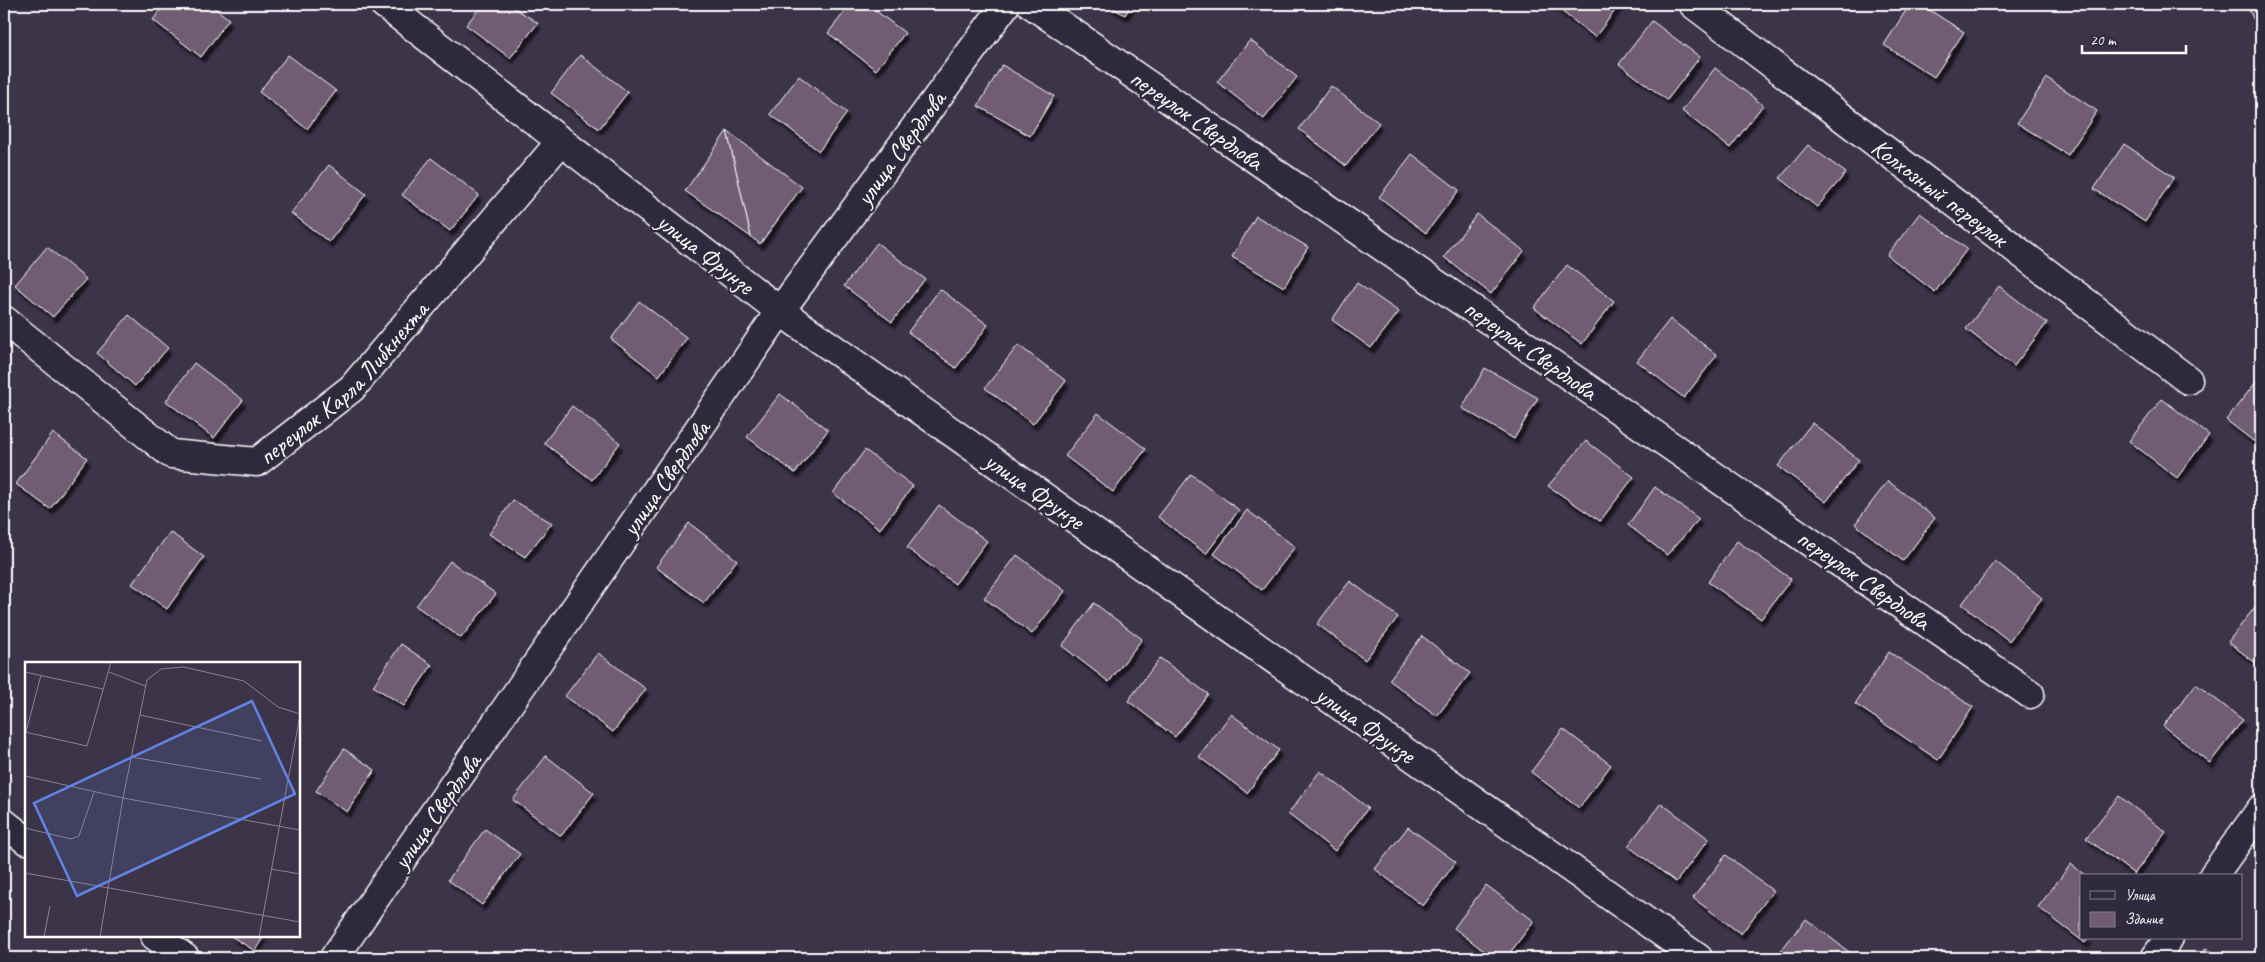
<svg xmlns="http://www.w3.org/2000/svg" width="2265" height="962" font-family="Caveat,sans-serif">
<defs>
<filter id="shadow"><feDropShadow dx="3" dy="5.5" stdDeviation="1" flood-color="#0009"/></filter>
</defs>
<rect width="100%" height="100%" fill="#3c3448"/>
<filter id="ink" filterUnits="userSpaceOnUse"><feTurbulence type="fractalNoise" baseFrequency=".02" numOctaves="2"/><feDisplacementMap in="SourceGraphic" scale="10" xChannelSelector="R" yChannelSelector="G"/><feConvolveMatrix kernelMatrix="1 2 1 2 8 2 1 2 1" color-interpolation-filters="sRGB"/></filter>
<g filter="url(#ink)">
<g fill="#6f5b73" stroke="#fff" filter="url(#shadow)">
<path d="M165 4H209L229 19 201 57 153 20Z"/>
<path d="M483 4H508L538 23 510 58 466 25Z"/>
<path d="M851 4H867L905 33 876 70 828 33Z"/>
<path d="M1106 4H1132L1125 15Z"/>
<path d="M1552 4H1620L1595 37Z"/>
<path d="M1910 4H1920L1964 32 1934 77 1884 45Z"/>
<path d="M2246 4H2261V34Z"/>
<path d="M1652 21 1700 57 1667 100 1619 64Z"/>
<path d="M1250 40 1297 77 1264 119 1217 82Z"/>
<path d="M288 55 336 91 307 129 259 92Z"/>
<path d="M580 55 628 92 599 129 551 93Z"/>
<path d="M1002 65 1054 96 1030 136 978 106Z"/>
<path d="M1715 68 1763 105 1730 148 1682 111Z"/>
<path d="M799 76 847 113 819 151 770 114Z"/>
<path d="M2047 78 2097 111 2068 155 2017 123Z"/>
<path d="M1331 86 1379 123 1346 166 1299 129Z"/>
<path d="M727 131 802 187 760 244 751 237Z"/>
<path d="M727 131 751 237 685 191Z"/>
<path d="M2124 144 2174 177 2145 222 2094 189Z"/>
<path d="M1808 145 1846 173 1817 207 1780 178Z"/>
<path d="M1412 154 1459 190 1426 233 1379 197Z"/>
<path d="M431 158 479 195 450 231 402 195Z"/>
<path d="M329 165 366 194 329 242 291 213Z"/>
<path d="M1920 213 1967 249 1935 292 1887 255Z"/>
<path d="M1477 214 1524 251 1491 294 1444 257Z"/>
<path d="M1256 216 1308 247 1284 287 1232 257Z"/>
<path d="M877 243 925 279 892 322 844 286Z"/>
<path d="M47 247 86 279 53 317 15 285Z"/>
<path d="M1567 265 1614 301 1582 344 1534 308Z"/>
<path d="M1357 283 1399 312 1371 348 1332 320Z"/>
<path d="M1999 286 2047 323 2014 366 1966 329Z"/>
<path d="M940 289 988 325 956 368 908 332Z"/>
<path d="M639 301 687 338 659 376 611 339Z"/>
<path d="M129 315 168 348 135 386 97 353Z"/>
<path d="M1670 319 1717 355 1684 398 1637 361Z"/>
<path d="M1018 345 1066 381 1033 424 985 388Z"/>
<path d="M194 363 243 400 214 438 166 401Z"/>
<path d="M1485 368 1538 398 1514 439 1462 408Z"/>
<path d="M2260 377 2261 378V447L2226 420Z"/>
<path d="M780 394 828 430 795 473 747 437Z"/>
<path d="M2162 399 2209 435 2177 478 2129 441Z"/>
<path d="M572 406 620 443 592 480 544 443Z"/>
<path d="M1098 413 1146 449 1113 492 1065 456Z"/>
<path d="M1812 423 1859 460 1826 502 1778 466Z"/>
<path d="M53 433 87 458 50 509 16 484Z"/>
<path d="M1586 441 1634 477 1600 521 1548 486Z"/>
<path d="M865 450 913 486 880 529 833 493Z"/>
<path d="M1191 474 1239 510 1206 554 1158 517Z"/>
<path d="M1888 481 1935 518 1903 561 1855 524Z"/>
<path d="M1655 487 1699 519 1667 555 1628 525Z"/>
<path d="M513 500 552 523 525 557 489 534Z"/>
<path d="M939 505 987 541 955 584 907 548Z"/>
<path d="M1247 510 1295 547 1262 590 1214 554Z"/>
<path d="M689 523 737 560 704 603 656 567Z"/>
<path d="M170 532 204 557 167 609 132 584Z"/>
<path d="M1737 541 1791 579 1761 619 1708 582Z"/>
<path d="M1017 555 1065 591 1032 634 984 598Z"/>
<path d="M450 561 496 594 461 638 416 606Z"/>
<path d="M1995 561 2042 598 2009 641 1962 604Z"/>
<path d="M1350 581 1398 617 1365 660 1317 624Z"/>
<path d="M2261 599V667L2228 642Z"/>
<path d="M1094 603 1142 639 1109 682 1062 646Z"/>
<path d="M1422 636 1470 673 1437 716 1389 680Z"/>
<path d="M401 644 432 665 404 706 373 686Z"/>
<path d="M1889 652 1973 707 1938 760 1855 704Z"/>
<path d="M598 653 646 689 613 732 565 696Z"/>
<path d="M1160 658 1208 694 1175 737 1128 701Z"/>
<path d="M2196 684 2243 720 2210 763 2163 726Z"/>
<path d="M1231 714 1279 750 1247 793 1199 757Z"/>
<path d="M1563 729 1611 765 1579 808 1531 772Z"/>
<path d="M344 749 375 770 347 812 316 791Z"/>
<path d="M546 756 594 793 561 836 513 800Z"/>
<path d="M1320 771 1368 808 1335 851 1288 814Z"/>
<path d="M2119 796 2166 832 2134 874 2086 838Z"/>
<path d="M1661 803 1709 839 1676 882 1628 846Z"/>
<path d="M1408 827 1456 862 1423 906 1375 869Z"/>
<path d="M485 829 520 854 482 905 448 880Z"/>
<path d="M1726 855 1773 891 1741 934 1693 898Z"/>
<path d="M2071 864 2086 876H2081V938H2089L2085 943 2038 907Z"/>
<path d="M1486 885 1534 921 1506 958H1493L1454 928Z"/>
<path d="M1806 919 1853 955 1851 958H1775Z"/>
<path d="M231 936H264L255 951Z"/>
<path d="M2206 948 2221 958H2199Z"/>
</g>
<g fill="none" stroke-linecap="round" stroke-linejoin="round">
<g stroke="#fff" stroke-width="31">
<g id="street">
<path d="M384 4 780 311 1698 958"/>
<path d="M1031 4 2030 694"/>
<path d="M1693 4 2188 380"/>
<path id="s1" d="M4 320 171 454 257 462 352 388 561 141"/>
<path d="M4 823 26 840"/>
<path d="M2213 876 2261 809"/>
<path d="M155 936 185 958"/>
<path d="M334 958 780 311 1006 4"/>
<path d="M2155 958 2169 938"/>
</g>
</g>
<use href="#street" stroke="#2f2a3d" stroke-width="28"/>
</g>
</g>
<g text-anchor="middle" stroke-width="4.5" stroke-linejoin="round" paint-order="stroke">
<g font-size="25" fill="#fff" stroke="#2f2a3d">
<text transform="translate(1197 119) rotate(35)" y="9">переулок Свердлова</text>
<text transform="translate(900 148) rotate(-54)" y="9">улица Свердлова</text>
<text transform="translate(1940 192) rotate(37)" y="9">Колхозный переулок</text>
<text transform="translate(706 253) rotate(38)" y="9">улица Фрунзе</text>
<text transform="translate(1531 349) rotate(35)" y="9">переулок Свердлова</text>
<text dy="9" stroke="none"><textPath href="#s1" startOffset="418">переулок Карла Либкнехта</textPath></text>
<text transform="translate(665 478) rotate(-55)" y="9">улица Свердлова</text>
<text transform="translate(1035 490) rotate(35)" y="9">улица Фрунзе</text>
<text transform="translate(1864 579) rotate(35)" y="9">переулок Свердлова</text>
<text transform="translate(1366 724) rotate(35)" y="9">улица Фрунзе</text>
<text transform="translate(436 811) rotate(-55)" y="9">улица Свердлова</text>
</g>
</g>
<g transform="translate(25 662)">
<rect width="275" height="275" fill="#3c3448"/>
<path fill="none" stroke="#8a8591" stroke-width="1" d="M0 10 78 27M84 10 120 24M115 53 237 79M0 70 62 84 86 0M1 70 16 13M106 95 236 117M0 114 98 136 275 168M0 166 46 177 54 174 69 130M246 207 275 212M0 211 275 260M19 275 25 244M75 275 98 136 122 18 136 7 159 5 219 19 253 45 275 52M234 275 275 53"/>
<path fill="#6183e4" fill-opacity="0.15" stroke="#6183e4" stroke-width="2.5" d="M227 39 270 132 52 234 9 141Z"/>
<rect width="275" height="275" fill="none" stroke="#fff" stroke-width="2.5"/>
</g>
<rect width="2265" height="962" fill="none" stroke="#2f2a3d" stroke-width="20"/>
<rect x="10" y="10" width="2245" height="942" fill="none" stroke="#fff" stroke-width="2" filter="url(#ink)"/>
<rect x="2080" y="874" width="162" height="65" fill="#2f2a3d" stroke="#827f8b"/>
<rect x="2090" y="891" width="25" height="8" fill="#2f2a3d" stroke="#827f8b"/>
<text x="2125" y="900" font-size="15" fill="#ffffff">Улица</text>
<rect x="2090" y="912" width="25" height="15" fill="#6f5b73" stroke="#827f8b"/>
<text x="2125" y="924" font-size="15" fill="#ffffff">Здание</text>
<path d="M2082 45v8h104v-8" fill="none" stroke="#ffffff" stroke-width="2.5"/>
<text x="2090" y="45" font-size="15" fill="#ffffff" stroke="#2f2a3d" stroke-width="4" paint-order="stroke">20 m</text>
</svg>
